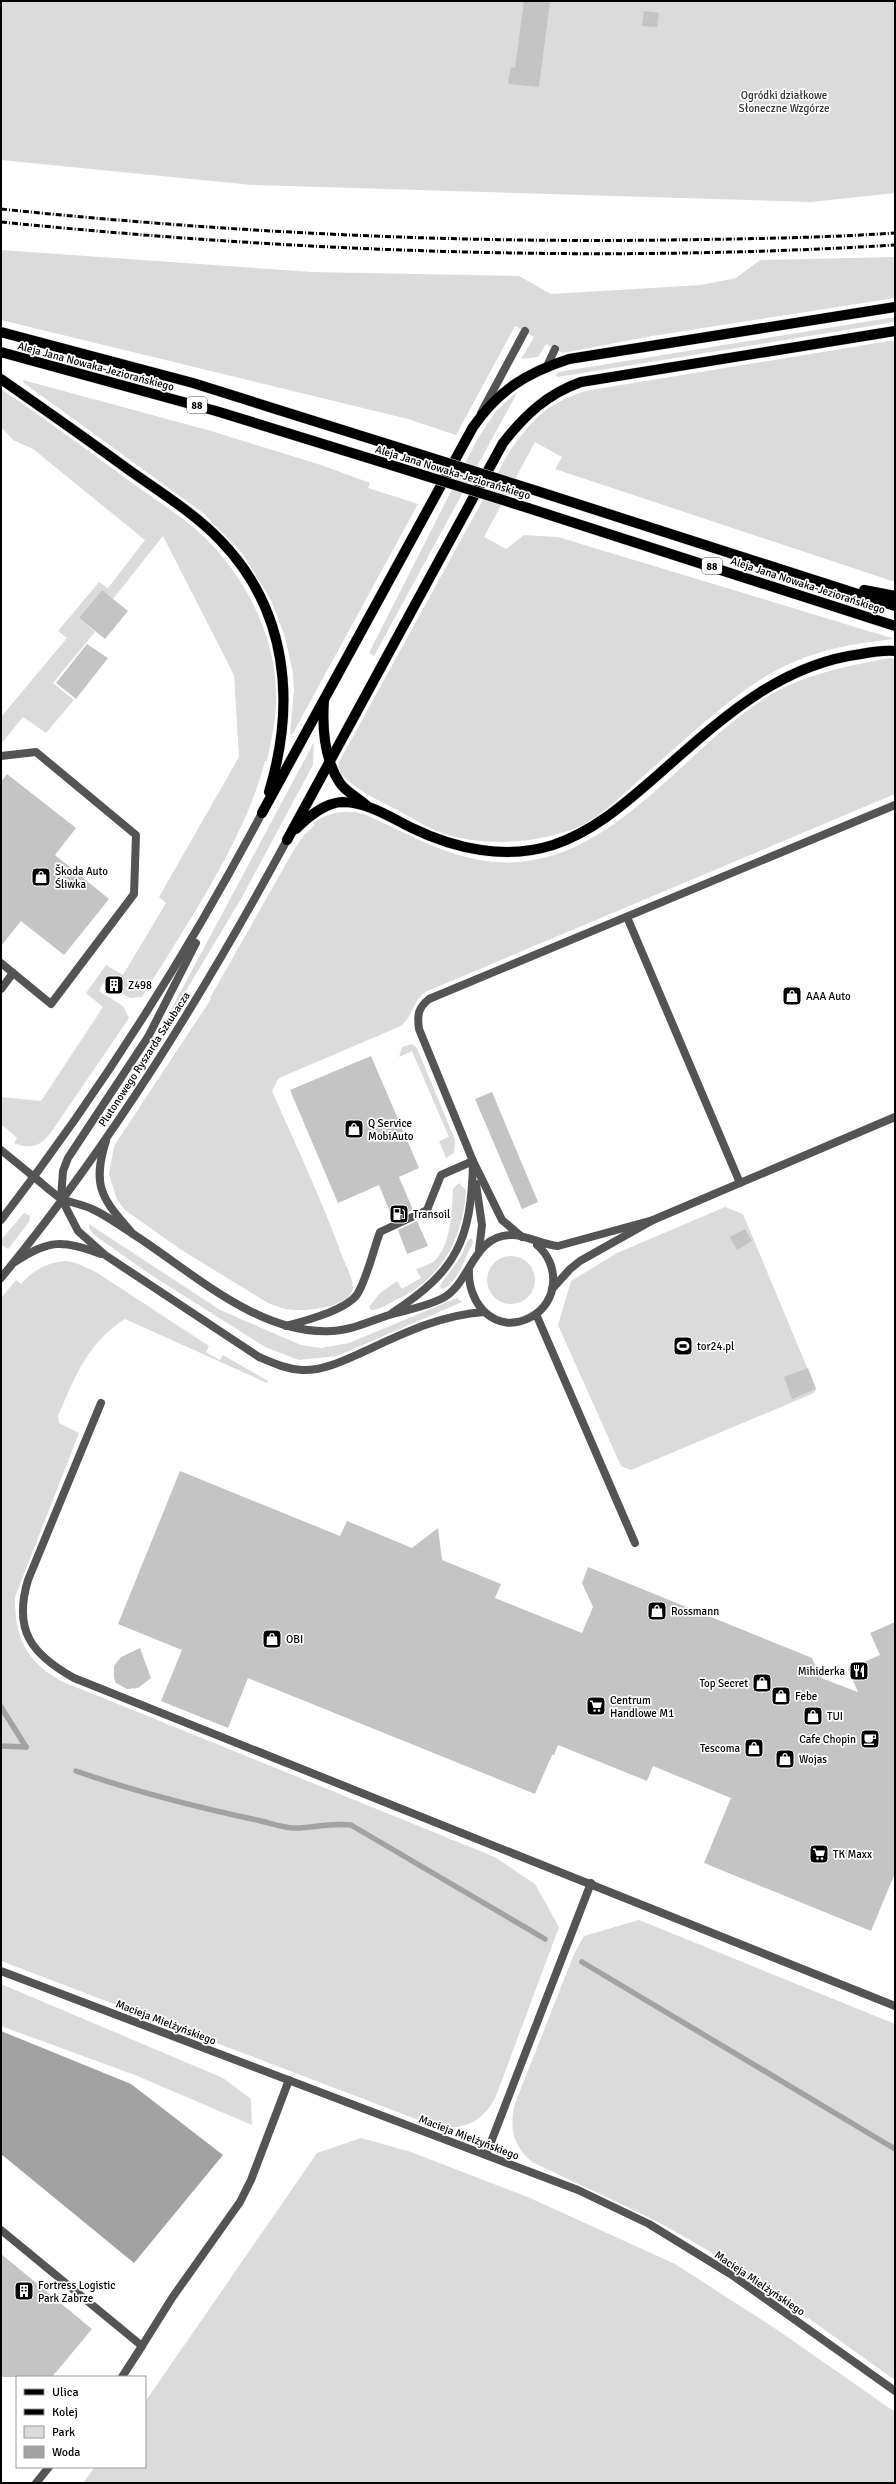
<svg xmlns="http://www.w3.org/2000/svg" width="896" height="2484" font-family="Signika,sans-serif">
<rect width="100%" height="100%" fill="#fff"/>
<g fill="#dbdbdb">
<path d="M1 1H895V193L811 202 252 185 1 160Z"/>
<path d="M1 250 312 272 519 276 551 294 701 285 736 278 760 260 895 257V298L652 336 563 353 546 344 538 357 521 359 534 337 515 326 456 435 408 419 1 320Z"/>
<path d="M895 317V322L558 377 555 375 558 372Z"/>
<path d="M895 340V582L555 469 562 457 535 442 484 537 506 549 524 535 558 537 895 639C839 645 800 653 752 685 712 713 677 747 640 779 621 796 600 818 576 828 534 844 484 847 442 833 427 828 413 818 399 811 386 804 332 780 339 762L508 454C532 420 544 405 585 391Z"/>
<path d="M23 380 211 431 321 465 370 483 368 488 418 504 292 735 290 734 294 690 293 673 285 637 271 600 242 553 203 513 24 383Z"/>
<path d="M1 389C43 417 83 447 124 477 147 494 171 509 193 527 239 565 275 630 276 692 277 715 272 738 267 761H265C245 840 185 927 142 997L130 998 103 983 99 991 123 1006 129 1018 52 1131C41 1146 32 1150 14 1143L17 1138 1 1124V1097L41 1101 103 1007 86 993 106 965 123 975 166 903 159 897 239 757 234 675 163 536 113 599 102 590 79 618 95 632 53 683 74 700 46 733 23 717 1 744V717L67 638 58 631 99 582 108 588 145 540 33 449 13 440 1 427Z"/>
<path d="M518 391 374 656 369 653 478 438 496 411Z"/>
<path d="M890 658 895 659V794L425 992C413 1001 412 1017 401 1026L279 1078 272 1091C296 1146 322 1200 342 1256 346 1266 353 1279 353 1288 351 1307 308 1311 294 1310 285 1310 276 1306 268 1303L180 1249 125 1210 117 1200 109 1174 114 1146 211 999 210 998 295 848 305 834 315 825 313 823C329 812 345 809 364 814 405 832 442 855 487 861 602 877 677 756 762 700 800 675 846 666 890 658Z"/>
<path d="M314 742 313 765 241 899 168 1021 166 1019Z"/>
<path d="M412 1044 417 1048 455 1140 454 1153 446 1158 439 1141 449 1137 412 1051 399 1057 402 1047Z"/>
<path d="M459 1183 466 1190C463 1238 442 1279 396 1300 389 1304 379 1310 371 1310L369 1307 380 1293 397 1281 402 1289 421 1278 416 1269C421 1267 428 1265 433 1262 451 1248 452 1210 453 1189Z"/>
<path d="M725 1207 743 1214 816 1389 814 1393 631 1470 621 1466 558 1325 571 1281 617 1253Z"/>
<path d="M24 1213 30 1216 29 1222 8 1249 1 1244V1240Z"/>
<path d="M89 1224 220 1310 301 1345 321 1348 349 1343 457 1298 462 1302 337 1356 299 1360 265 1347 151 1275 94 1235 89 1228Z"/>
<path d="M472 1238 473 1243C465 1256 457 1286 441 1289L440 1285 460 1258 468 1240Z"/>
<circle cx="511" cy="1280" r="24"/>
<path d="M66 1261 76 1263 96 1272 209 1346 206 1352 220 1360 223 1355 268 1381 267 1383 125 1319C87 1343 75 1377 58 1416L59 1423 79 1433 15 1597C15 1638 25 1660 61 1681L495 1857 535 1884 559 1927 496 2096C482 2125 460 2132 429 2124L1 1961V1298L16 1280 21 1284C34 1269 47 1263 66 1261Z"/>
<path d="M639 1920 895 2024V2380C828 2333 761 2281 690 2240 639 2210 585 2188 532 2162 513 2145 510 2131 514 2106L574 1954 584 1936Z"/>
<path d="M1 1984 223 2078 251 2099 252 2125 135 2075 1 2026Z"/>
<path d="M361 2138 411 2152 530 2198 675 2264 776 2329 895 2412V2483H83L95 2467H145V2402L317 2153Z"/>
</g>
<path fill="#a2a2a2" d="M1 2031 131 2084 223 2155 134 2263 1 2154Z"/>
<g fill="none" stroke-linecap="round" stroke-linejoin="round">
<g stroke="#a2a2a2" stroke-width="5.5">
<path d="M1 1707 26 1747"/>
<path d="M1 1746 26 1747"/>
<path d="M76 1771C133 1791 192 1806 252 1819 265 1821 279 1827 293 1828 311 1829 329 1822 351 1825L545 1939"/>
<path d="M582 1962 895 2149"/>
</g>
</g>
<g fill="#c4c4c4">
<path d="M524 1H550L539 87 508 84 511 67 515 68Z"/>
<path d="M644 11 659 13 657 27 642 26Z"/>
<path d="M102 590 128 611 105 639 79 618Z"/>
<path d="M87 644 108 658 76 699 56 683Z"/>
<path d="M7 774 76 828 55 855 109 899 64 955 21 921 1 946V782Z"/>
<path d="M371 1056 419 1168 399 1177 413 1210 393 1220 379 1185 338 1203 290 1090Z"/>
<path d="M492 1092 538 1202 522 1209 475 1099Z"/>
<path d="M417 1221 428 1246 407 1254 398 1230Z"/>
<path d="M745 1229 752 1241 737 1250 730 1237Z"/>
<path d="M808 1368 816 1389 792 1399 784 1377Z"/>
<path d="M180 1471 340 1536 347 1521 412 1548 438 1528 442 1560 501 1584 495 1598 582 1633 593 1607 582 1583 588 1567 812 1658 821 1678 858 1692 848 1669 880 1655 870 1633 895 1622V1873L871 1931 704 1863 731 1798 653 1766 647 1781 558 1745 554 1755H552L535 1794 248 1678 228 1728 161 1701 182 1650 118 1624Z"/>
<path d="M140 1648 151 1678 138 1688 127 1689 116 1683 114 1678V1666L121 1657Z"/>
<path d="M1 2254 92 2329 52 2377H1Z"/>
</g>
<g fill="none" stroke-linecap="round" stroke-linejoin="round">
<g stroke="#dbdbdb" stroke-width="11">
<g id="primary">
<path d="M1 332 193 383 400 448"/>
<path d="M1 352 216 411 391 465"/>
<path d="M1 379C44 409 87 439 129 470 160 492 194 513 220 540 288 610 296 703 269 792"/>
<path d="M537 491 895 606"/>
<path d="M528 508 895 626"/>
<path d="M864 590 895 596"/>
<path d="M324 700C322 728 324 759 340 783 345 791 358 798 366 805"/>
<path d="M262 813 473 427C499 390 526 373 569 359L895 307"/>
<path d="M296 829C308 817 324 803 342 802 367 802 390 817 412 828 455 849 506 860 553 845 592 832 622 806 652 780 715 725 775 665 861 654 872 652 884 650 895 651"/>
<path d="M287 840 503 443C525 415 547 394 581 382L895 331"/>
</g>
</g>
<g stroke="#545454" stroke-width="8">
<path d="M547 366 555 349"/>
<path d="M481 413 525 331"/>
<path d="M1 756 36 752 136 835 134 894 51 1004 1 963"/>
<path d="M627 917 740 1183"/>
<path d="M1 989 13 973"/>
<path d="M1 1150 34 1177"/>
<path d="M476 1184 482 1225 479 1250"/>
<path d="M522 1237 502 1220 473 1161 419 1029C417 1015 418 1008 429 999L895 805"/>
<path d="M392 1313C457 1271 471 1240 473 1164"/>
<path d="M536 1314 635 1543"/>
<path d="M286 1326C304 1321 348 1310 358 1293 368 1275 373 1251 380 1232L427 1210 441 1175 473 1161"/>
<path d="M101 1403 28 1580C13 1630 31 1654 74 1678L895 2006"/>
<path d="M486 2155 591 1883"/>
<path d="M1 2230 142 2346 122 2377"/>
<path d="M142 2346 172 2298 240 2202 251 2180 289 2080"/>
<path d="M36 2483 49 2467"/>
</g>
<g stroke="#545454" stroke-width="8">
<path d="M34 1177C43 1184 51 1192 60 1198 70 1203 82 1204 92 1209 106 1215 120 1226 133 1234 191 1271 258 1335 331 1331 350 1331 370 1321 389 1315 406 1310 425 1307 441 1299 472 1284 471 1235 512 1235 527 1235 542 1245 558 1246L653 1220"/>
<path d="M61 1198 78 1231 105 1255 259 1357C273 1363 286 1369 302 1370 323 1371 345 1360 363 1352 402 1334 440 1315 484 1312"/>
<path d="M15 1262C50 1239 62 1240 101 1254"/>
<path d="M469 1269C467 1304 496 1336 531 1317 559 1302 560 1264 537 1245"/>
<path d="M552 1289 570 1269 580 1261 653 1220 895 1117"/>
<path d="M1 1971 578 2190 649 2224 732 2275 895 2391"/>
</g>
<g stroke="#545454" stroke-width="8">
<path d="M106 1141C91 1187 103 1200 133 1234"/>
<path d="M61 1198 63 1171 68 1158 148 1037 196 943"/>
<path d="M1 1220C100 1092 186 956 262 813"/>
<path d="M1 1278C112 1143 204 993 287 840"/>
</g>
<use href="#primary" stroke="#000" stroke-width="10"/>
<g stroke="#000" stroke-width="3" stroke-dasharray="6 2 1 2" stroke-linecap="butt">
<path d="M1 209C222 232 444 243 666 240 742 239 819 238 895 233"/>
<path d="M1 222C297 252 597 263 895 245"/>
</g>
<g stroke="#dbdbdb" stroke-width="11" stroke-linecap="butt">
<g id="primary-bridge">
<path d="M400 448 537 491"/>
<path d="M391 465 528 508"/>
</g>
</g>
<use href="#primary-bridge" stroke="#000" stroke-width="10"/>
</g>
<defs>
<g id="shop-square" transform="scale(1)"><rect x="-9" y="-9" width="18" height="18" rx="4" fill="#000" stroke="#fff"/><path d="M-5-2.5h2.3a2.7 3.5 0 0 1 5.4 0H5L5.5 6h-11ZM-1.5-2.5h3a1.5 2.3 0 0 0-3 0Z" fill="#fff"/></g>
<g id="building-square" transform="scale(1)"><rect x="-9" y="-9" width="18" height="18" rx="4" fill="#000" stroke="#fff"/><path d="M-4-6H4V6H1V3H-1V6H-4ZM-2.5-4.3h1.7v1.8h-1.7ZM.8-4.3h1.7v1.8H.8ZM-2.5-1h1.7V.8h-1.7ZM.8-1h1.7V.8H.8Z" fill="#fff"/></g>
<g id="fuel-square" transform="scale(1)"><rect x="-9" y="-9" width="18" height="18" rx="4" fill="#000" stroke="#fff"/><path d="M-5.5-6h7V0h2V4h1.3V-2.5L3-4.5l.8-.8L6-3V5H2.5V1h-1V6h-7ZM-4.2-4.7v3.2H.2V-4.7Z" fill="#fff"/></g>
<g id="stadium-square" transform="scale(1)"><rect x="-9" y="-9" width="18" height="18" rx="4" fill="#000" stroke="#fff"/><path d="M0-5a6.5 5 0 1 0 0 10a6.5 5 0 1 0 0-10ZM-3.5-1.8h7v3.6h-7Z" fill="#fff"/></g>
<g id="restaurant-square" transform="scale(1)"><rect x="-9" y="-9" width="18" height="18" rx="4" fill="#000" stroke="#fff"/><path d="M-5-6h1v4h1v-4h1v4h1v-4h1v5L-1.5 .5V6h-2V.5L-5-1ZM5-6V6H3V1.5H1.5Q1.5-4 5-6Z" fill="#fff"/></g>
<g id="supermarket-square" transform="scale(1)"><rect x="-9" y="-9" width="18" height="18" rx="4" fill="#000" stroke="#fff"/><path d="M-6-5.5h2.5l.6 2H6L4.5 2H-2.5L-4.4-4H-6ZM-1.5 3.2a1.3 1.3 0 1 0 .1 0ZM3 3.2a1.3 1.3 0 1 0 .1 0Z" fill="#fff"/></g>
<g id="cafe-square" transform="scale(1)"><rect x="-9" y="-9" width="18" height="18" rx="4" fill="#000" stroke="#fff"/><path d="M-5.5-4.5H6V0H3Q3 3.5 0 3.5H-2.5Q-5.5 3.5-5.5 0ZM3-3.2v2h1.7v-2ZM-6 4.5H4V6H-6Z" fill="#fff"/></g>
</defs>
<g fill-rule="evenodd">
<use href="#shop-square" x="41" y="877"/>
<use href="#building-square" x="114" y="985"/>
<use href="#shop-square" x="792" y="996"/>
<use href="#shop-square" x="354" y="1129"/>
<use href="#fuel-square" x="399" y="1214"/>
<use href="#stadium-square" x="683" y="1346"/>
<use href="#shop-square" x="657" y="1611"/>
<use href="#shop-square" x="272" y="1639"/>
<use href="#restaurant-square" x="859" y="1671"/>
<use href="#shop-square" x="762" y="1683"/>
<use href="#shop-square" x="781" y="1696"/>
<use href="#supermarket-square" x="596" y="1706"/>
<use href="#shop-square" x="813" y="1716"/>
<use href="#cafe-square" x="870" y="1739"/>
<use href="#shop-square" x="754" y="1748"/>
<use href="#shop-square" x="785" y="1759"/>
<use href="#supermarket-square" x="819" y="1854"/>
<use href="#building-square" x="24" y="2291"/>
</g>
<g text-anchor="middle" stroke-width="3.5" stroke-linejoin="round" paint-order="stroke">
<g fill="#fff" stroke="#4c4c4c" stroke-width="1">
<rect x="187" y="397" width="20" height="16" rx="3"/>
<rect x="702" y="558" width="20" height="16" rx="3"/>
</g>
<g font-size="10" font-weight="bold" fill="#000">
<text x="197" y="409">88</text>
<text x="712" y="570">88</text>
</g>
<g font-size="11" fill="#323232" stroke="#fff">
<text x="784" y="99">Ogródki działkowe<tspan x="784" dy="13">Słoneczne Wzgórze</tspan></text>
</g>
<g font-size="11" fill="#000" stroke="#fff">
<text transform="translate(96 366) rotate(15)" y="4">Aleja Jana Nowaka-Jeziorańskiego</text>
<text transform="translate(453 472) rotate(17)" y="4">Aleja Jana Nowaka-Jeziorańskiego</text>
<text transform="translate(808 585) rotate(18)" y="4">Aleja Jana Nowaka-Jeziorańskiego</text>
<text transform="translate(144 1059) rotate(-57)" y="4">Plutonowego Ryszarda Szkubacza</text>
<text transform="translate(166 2022) rotate(21)" y="4">Macieja Mielżyńskiego</text>
<text transform="translate(469 2137) rotate(21)" y="4">Macieja Mielżyńskiego</text>
<text transform="translate(760 2283) rotate(34)" y="4">Macieja Mielżyńskiego</text>
</g>
<g font-size="11" fill="#000" stroke="#fff" text-anchor="start">
<text x="55" y="875">Škoda Auto<tspan x="55" dy="13">Śliwka</tspan></text>
<text x="128" y="989">Z498</text>
<text x="806" y="1000">AAA Auto</text>
<text x="368" y="1127">Q Service<tspan x="368" dy="13">MobiAuto</tspan></text>
<text x="413" y="1218">Transoil</text>
<text x="697" y="1350">tor24.pl</text>
<text x="671" y="1615">Rossmann</text>
<text x="286" y="1643">OBI</text>
<text x="845" y="1675" text-anchor="end">Mihiderka</text>
<text x="748" y="1687" text-anchor="end">Top Secret</text>
<text x="795" y="1700">Febe</text>
<text x="610" y="1704">Centrum<tspan x="610" dy="13">Handlowe M1</tspan></text>
<text x="827" y="1720">TUI</text>
<text x="856" y="1743" text-anchor="end">Cafe Chopin</text>
<text x="740" y="1752" text-anchor="end">Tescoma</text>
<text x="799" y="1763">Wojas</text>
<text x="833" y="1858">TK Maxx</text>
<text x="38" y="2289">Fortress Logistic<tspan x="38" dy="13">Park Zabrze</tspan></text>
</g>
</g>
<rect width="896" height="2484" fill="none" stroke="#000000" stroke-width="4"/>
<rect x="16" y="2376" width="130" height="92" fill="#ffffff" stroke="#999999"/>
<rect x="24" y="2389" width="20" height="6" fill="#000000" stroke="#999999"/>
<text x="52" y="2396" font-size="12" fill="#000000">Ulica</text>
<rect x="24" y="2409" width="20" height="6" fill="#000000" stroke="#999999"/>
<text x="52" y="2416" font-size="12" fill="#000000">Kolej</text>
<rect x="24" y="2426" width="20" height="12" fill="#dbdbdb" stroke="#999999"/>
<text x="52" y="2436" font-size="12" fill="#000000">Park</text>
<rect x="24" y="2446" width="20" height="12" fill="#a2a2a2" stroke="#999999"/>
<text x="52" y="2456" font-size="12" fill="#000000">Woda</text>
</svg>
